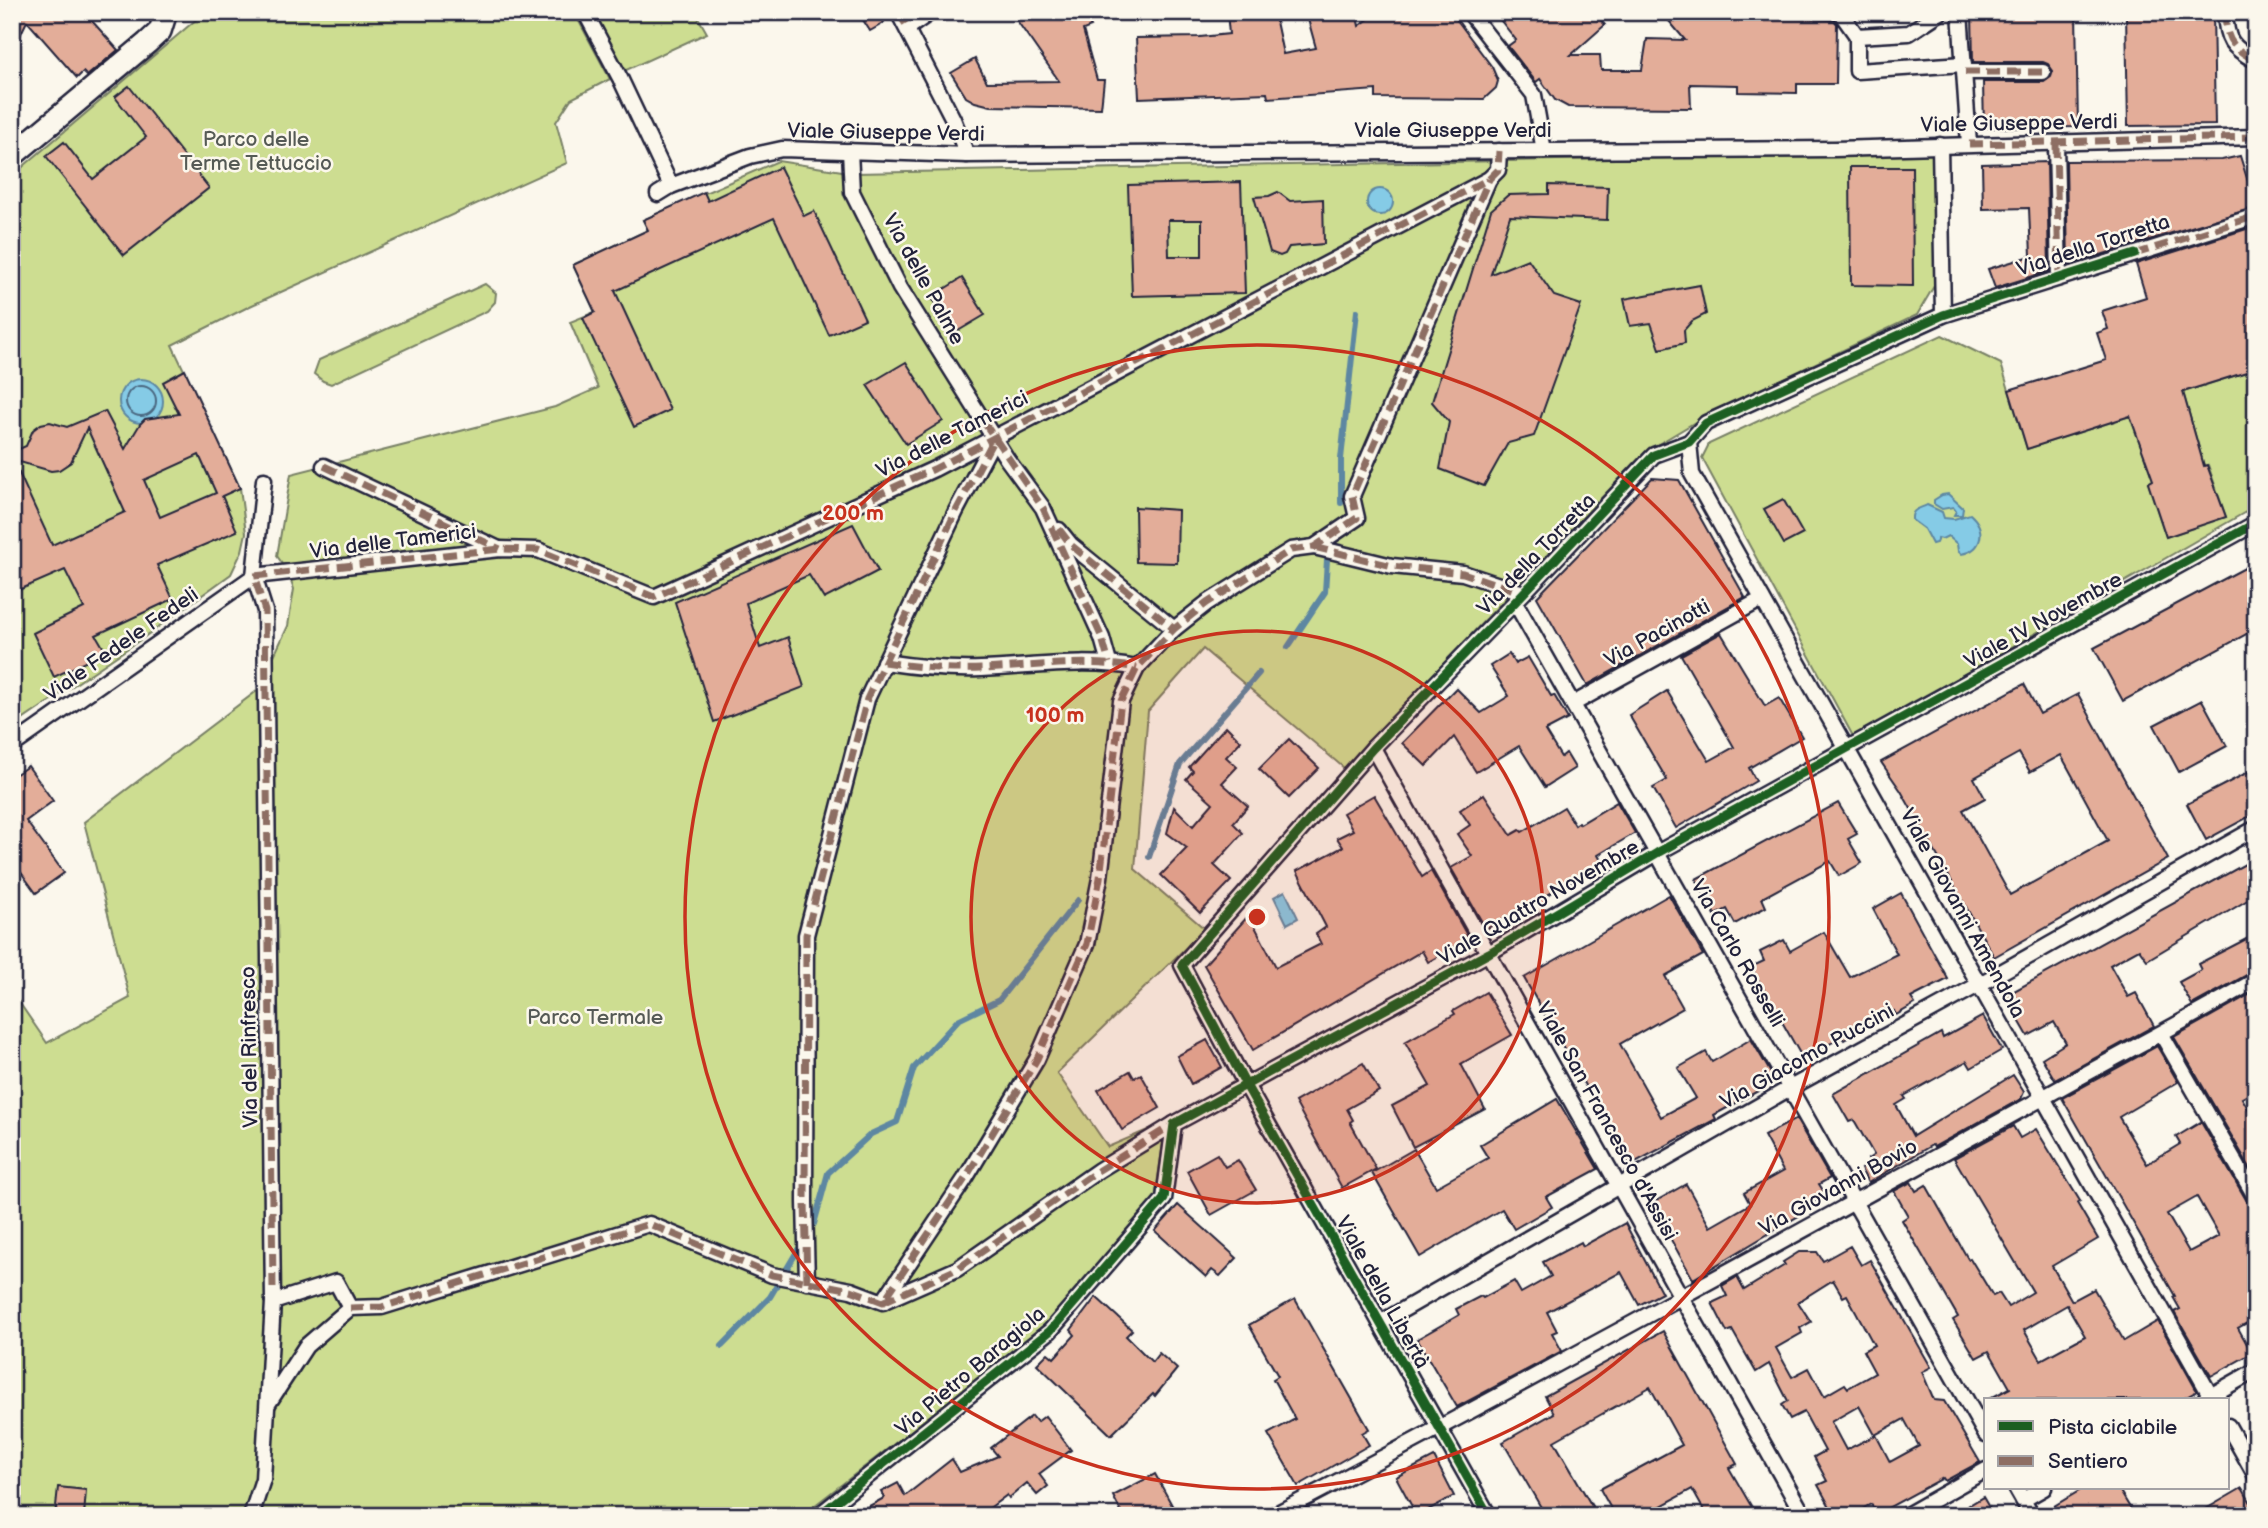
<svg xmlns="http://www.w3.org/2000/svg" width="2268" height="1528" font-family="'Balsamiq Sans',sans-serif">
<rect width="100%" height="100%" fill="#fbf7ec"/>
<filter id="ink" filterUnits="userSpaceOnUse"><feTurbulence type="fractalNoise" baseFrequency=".0143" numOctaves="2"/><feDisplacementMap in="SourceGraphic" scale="14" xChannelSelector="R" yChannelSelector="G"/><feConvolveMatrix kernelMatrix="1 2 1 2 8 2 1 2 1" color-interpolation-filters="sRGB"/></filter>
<g filter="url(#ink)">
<g fill="#cddd91" stroke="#788066" stroke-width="2">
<path d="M205 12H574L610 79 571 99 556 122 567 163 250 306 172 345 240 488 246 533 242 551 231 574 143 638 12 727V176Z"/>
<path d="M592 12H695L707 33 622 72Z"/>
<path d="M1934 153V286L1917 315 1709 414 1645 452 1344 768 1203 649 1148 711 1135 869 1205 929 1057 1073 1108 1147 1166 1122 1155 1199 1045 1327 801 1516H12V992L47 1043 130 998 84 822 258 690 288 626 294 589 287 570 277 556 291 474 555 407 598 388 570 322 595 312 573 265 648 230 643 220 778 161 855 173Z"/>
<path d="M485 284 496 293 495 302 487 311 331 384 323 381 314 374 319 360Z"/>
<path d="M1942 335 2001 364 2027 449 2130 416 2153 480 2148 483 2166 537 2226 517 2208 465 2204 466 2183 392 2256 369V506L1854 738 1702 458 1709 444Z"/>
</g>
<g fill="#85cbe6" stroke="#5d87a2" stroke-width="2">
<circle cx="1380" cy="202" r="13"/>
<circle cx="141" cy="401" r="22"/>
<path d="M1948 494 1963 508 1962 515H1954L1956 511 1953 507 1942 509 1934 504V500L1942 495Z"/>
<path d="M1927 505 1942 512 1944 518 1954 519 1970 514C1986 528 1984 550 1961 554L1958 551 1957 544 1948 536 1942 539 1938 538 1936 543 1932 544 1924 529 1912 520C1911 508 1920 509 1927 505Z"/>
<path d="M1285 891 1298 918 1287 924 1274 897Z"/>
</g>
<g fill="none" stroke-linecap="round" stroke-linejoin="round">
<circle stroke="#4a667f" stroke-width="2" cx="141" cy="401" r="15"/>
<g stroke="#5d87a2" stroke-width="6">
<path d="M1341 503V459L1357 311"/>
<path d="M1288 647 1325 592 1327 560"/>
<path d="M1149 857 1180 764 1259 673"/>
<path d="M809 1231 814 1224 828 1173 871 1134 897 1122 914 1068 958 1020 999 1000 1078 900"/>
<path d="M722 1346 770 1297 802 1243"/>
</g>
</g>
<g fill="#e3ad99" stroke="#22223b" stroke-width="2" fill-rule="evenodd">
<path d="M12 12H84L118 50 87 76 83 72 77 78 27 21 12 52Z"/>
<path d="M858 12H877L884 23 870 31Z"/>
<path d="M1011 12H1081L1091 27 1083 30 1097 80H1104L1101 108 991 106 975 102 966 97 951 73 975 59 987 82 1059 81Z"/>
<path d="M1227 12H1274L1283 54 1316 48 1306 12H1356L1359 26 1378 12H1451L1492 67 1498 81 1496 88 1484 99 1376 98V90L1268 98 1267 93 1139 98 1136 38 1200 37 1229 34Z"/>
<path d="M1494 12H1594L1605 25 1571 55H1600L1601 70H1642L1647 39 1685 40 1664 15 1743 17V12H1795V18L1834 20 1837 24 1836 84H1797V93L1738 92V85L1690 84 1691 108 1568 107 1555 100 1540 79 1536 82 1508 46 1516 40Z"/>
<path d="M1972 12H2076L2078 127 1984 128 1983 82H2044L2051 77 2053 71 2048 64 2043 62H1973Z"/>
<path d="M2126 12H2213L2215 125 2128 126Z"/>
<path d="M129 86 209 188 124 255 46 156 64 142 93 179 146 137 115 97Z"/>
<path d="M2240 156 2256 207 2068 265 2066 161 2222 160Z"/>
<path d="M2047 162 2049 271 1995 288 1988 269 2031 256 2029 208 1983 209 1982 164Z"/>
<path d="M780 167 804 216 814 211 865 319 829 335 774 218 615 291 670 410 634 427 583 318 595 312 573 265 648 230 643 220 704 192 708 201Z"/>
<path d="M1850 167H1912L1913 286 1851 285Z"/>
<path d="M1241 182 1245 293 1132 296 1128 185ZM1168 220H1202V256H1169Z"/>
<path d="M1549 185 1608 187 1607 220 1510 216 1491 274 1528 259 1554 296 1581 305 1534 436 1508 443 1484 486 1440 469 1449 422 1432 402 1491 210 1508 195 1549 194Z"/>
<path d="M1278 192 1290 201 1323 199 1324 244 1289 247 1285 254 1280 256 1270 252 1254 197 1269 196Z"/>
<path d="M2256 226V369L2183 392 2204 466 2207 465 2226 517 2166 537 2148 483 2153 480 2130 416 2027 449 2009 390 2106 360 2097 333 2108 329 2102 311 2146 297 2136 264Z"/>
<path d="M962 278 985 315 953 334 931 297Z"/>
<path d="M1700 285 1706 314 1692 321 1684 330 1685 343 1660 349 1651 323 1630 326 1624 299Z"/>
<path d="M906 362 943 421 906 444 867 385Z"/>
<path d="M185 370 240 488 222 496 237 531 157 565 173 599 96 635 106 652 54 677 33 633 84 608 65 570 12 593V452L26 446 33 430 41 424 50 422 67 427 105 411 125 449 140 424 145 419 179 414 163 382ZM87 428 125 512 52 545 13 460 51 471 59 470 71 462ZM199 455 216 493 160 517 144 480Z"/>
<path d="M1652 478 1679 480 1745 597 1587 685 1537 597Z"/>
<path d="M1783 499 1803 534 1784 544 1764 509Z"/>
<path d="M1135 507 1178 510 1177 563 1136 562Z"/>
<path d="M853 524 878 571 824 599 809 575 746 603 760 648 788 637 804 687 714 722 675 602Z"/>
<path d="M2256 562V629L2123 701 2094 648Z"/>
<path d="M1721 633 1765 706 1779 698 1802 737 1749 768 1756 781 1676 828 1653 788 1667 780 1629 715 1667 691 1709 761 1734 747 1681 655Z"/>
<path d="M1509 654 1515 664 1528 657 1551 696 1554 695 1568 719 1545 731 1561 757 1566 753 1575 768 1545 787 1519 746 1476 772 1454 737 1426 766 1402 743 1456 688 1481 713 1509 696 1490 666Z"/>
<path d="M2024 684 2040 714 2078 694 2168 859 1994 957 1901 791 1881 762ZM2019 753 2030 772 2061 755 2108 841 2010 895 1963 810 1985 798 1974 778Z"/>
<path d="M2202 700 2227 746 2179 772 2154 725Z"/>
<path d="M1226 726 1241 741 1226 757 1237 767 1222 783 1248 806 1233 823 1243 833 1214 865 1231 881 1200 913 1161 875 1187 848 1167 833 1174 807 1193 826 1213 803 1186 779 1193 771 1189 767Z"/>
<path d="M1289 739 1319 768 1289 798 1259 769Z"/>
<path d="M28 766 53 801 26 821 64 873 36 893 12 860V777Z"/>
<path d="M2256 768V813L2206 840 2187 804Z"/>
<path d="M1484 794 1511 835 1520 830 1522 832 1564 807 1575 825 1579 822 1580 824 1617 802 1635 833 1598 855 1603 864 1486 929 1451 868 1472 856 1457 834 1470 825 1460 810Z"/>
<path d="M1374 795 1422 877 1431 871 1469 939 1428 962 1422 951 1253 1050 1204 965 1249 915 1276 967 1321 944 1316 934 1326 927 1297 871 1343 847 1337 838 1353 830 1343 813Z"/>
<path d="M1838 803 1857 834 1848 839 1862 863 1839 876 1830 861 1762 898 1766 907 1735 924 1727 909 1715 915 1696 879Z"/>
<path d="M2256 858V895L2147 960 2139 949 2110 965 2128 997 2136 993 2154 1026 2055 1080 2042 1058 2066 1043 2054 1022 2028 1036 2005 996Z"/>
<path d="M1901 893 1948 979 1911 998 1915 1004 1896 1015 1894 1011 1844 1040 1842 1037 1803 1059 1751 967 1764 961 1760 952 1784 940 1790 951 1824 932 1850 977 1897 954 1873 909Z"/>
<path d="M1669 895 1703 955 1665 976 1683 1008 1620 1044 1661 1117 1696 1098 1678 1068 1706 1052 1712 1062 1751 1039 1772 1075 1769 1085 1714 1115 1716 1119 1630 1165 1524 978Z"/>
<path d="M2256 934V970L2192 1005 2179 982 2201 970 2198 964Z"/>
<path d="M2256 991V1090L2242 1098 2256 1122V1178L2174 1037Z"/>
<path d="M1486 992 1512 1035 1461 1064 1485 1109 1413 1147 1392 1106 1430 1086 1405 1042 1455 1014 1453 1011Z"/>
<path d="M1983 1016 2002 1050 1971 1068 1967 1061 1904 1096 1906 1099 1896 1105 1913 1136 2013 1075 2024 1092 2021 1099 1934 1147 1932 1145 1868 1183 1861 1169 1871 1164 1868 1159 1874 1155 1854 1120 1849 1122 1833 1094 1941 1033 1943 1038Z"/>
<path d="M1207 1040 1222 1067 1191 1084 1177 1056Z"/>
<path d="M2157 1046 2178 1082 2119 1117 2147 1164 2180 1144 2176 1137 2201 1122 2248 1203 2256 1208V1318L2238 1328 2252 1353 2211 1376 2174 1312 2180 1309 2173 1297 2175 1296 2062 1098ZM2197 1197 2219 1236 2189 1252 2167 1214Z"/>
<path d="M1363 1063 1379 1091 1347 1109 1353 1120 1350 1122 1376 1169 1342 1188 1295 1102Z"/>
<path d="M1130 1071 1134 1078 1141 1074 1160 1108 1122 1130 1098 1090Z"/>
<path d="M1557 1099 1598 1169 1546 1197 1552 1207 1514 1229 1502 1209 1420 1257 1372 1173 1414 1149 1436 1187 1488 1158 1480 1145Z"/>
<path d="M1796 1119 1830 1178 1819 1184 1826 1195 1798 1211 1800 1215 1693 1279 1651 1204 1686 1184 1710 1227 1750 1204 1744 1193 1783 1171 1764 1136Z"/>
<path d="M2013 1126 2020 1138 2036 1129 2080 1201 2077 1203 2098 1239 2052 1266 2072 1301 2094 1289 2124 1341 2158 1321 2197 1391 2181 1400H1987L2010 1388 1989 1351 1976 1358 1953 1320 1958 1317 1902 1220 1908 1216 1894 1191 1911 1182 1916 1191 1926 1185 1968 1259 1970 1258 1993 1296 1999 1293 2008 1307 2033 1292 1954 1158ZM2067 1305 2085 1336 2041 1360 2024 1330Z"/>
<path d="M1217 1154 1225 1167 1238 1160 1256 1190 1211 1215 1187 1171Z"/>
<path d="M1178 1205 1237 1258 1220 1276 1212 1270 1206 1277 1155 1231Z"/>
<path d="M1625 1223 1662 1293 1639 1305 1621 1272 1547 1312 1557 1331 1552 1333 1562 1351 1457 1407 1417 1339 1459 1315 1456 1309 1481 1296 1483 1298 1514 1281 1521 1293 1551 1276 1543 1262 1581 1242 1583 1246Z"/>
<path d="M1850 1246 1861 1265 1870 1260 1931 1367 1922 1372 1934 1400 1944 1401 1980 1462 1945 1481 1943 1478 1877 1514 1871 1504 1850 1516H1835L1818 1485 1827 1481 1814 1457 1825 1451 1804 1412 1790 1419 1782 1405 1788 1401 1769 1364 1756 1372 1732 1330 1727 1332 1712 1303 1727 1296 1722 1286 1737 1277 1744 1290 1785 1265 1783 1262 1799 1252H1817L1823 1261ZM1833 1280 1843 1297 1847 1295 1874 1345 1863 1351 1875 1373 1848 1388 1845 1384 1824 1396 1809 1368 1792 1377 1776 1348 1802 1333 1800 1328 1811 1322 1798 1302ZM1859 1406 1875 1435 1904 1419 1919 1446 1890 1462 1876 1435 1846 1450 1831 1422Z"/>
<path d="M1096 1297 1132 1330 1126 1336 1152 1362 1159 1353 1177 1369 1155 1396 1153 1394 1111 1435 1037 1364 1048 1353 1054 1358 1075 1335 1071 1330Z"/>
<path d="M1295 1299 1369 1429 1362 1433 1369 1445 1298 1486 1268 1434 1295 1419 1273 1379 1278 1376 1249 1325Z"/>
<path d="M1663 1331 1737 1464 1729 1468 1757 1516H1707L1692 1489 1643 1516H1615L1600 1489 1682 1445 1650 1387 1554 1441 1593 1508 1579 1516H1546L1503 1442 1554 1413 1545 1396Z"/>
<path d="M1032 1416 1037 1422 1045 1416 1071 1450 1039 1474 1048 1486 1037 1495 1027 1483 1009 1498 1007 1495 979 1516H851L884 1498 881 1492 898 1483 905 1496 952 1459 960 1472 998 1456 991 1448Z"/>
<path d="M1434 1457 1454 1496 1417 1516 1396 1477Z"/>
<path d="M1155 1474 1173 1507 1169 1508 1173 1516H1123L1113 1496Z"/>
<path d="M58 1487 86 1490 84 1516H55Z"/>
<path d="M2084 1488H2118L2135 1516H2042L2041 1514Z"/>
<path d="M2242 1488 2256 1511V1516H2194Z"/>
<path d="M1983 1497 1994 1516H1951Z"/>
</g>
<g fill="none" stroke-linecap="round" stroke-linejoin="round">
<g stroke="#22223b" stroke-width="19">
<g id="street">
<path d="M585 12 620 78 671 186"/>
<path d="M898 12 953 119 967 155"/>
<path d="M1469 12 1534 95 1544 151"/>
<path d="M1840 12 1857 36"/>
<path d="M1941 12 1909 33 1857 36V71L1964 64"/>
<path d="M1960 12 1969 144"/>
<path d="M2225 12C2226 40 2231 47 2256 61"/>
<path d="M908 28 931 12"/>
<path d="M1965 72H2043"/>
<path d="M2056 143 2059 278"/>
<path d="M1940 145 1943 315"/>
<path d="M850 151 852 192 900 288 1007 459 1043 508 1102 638 1109 663"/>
<path d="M658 194 671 186 750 156 782 149 967 155 1835 149 2256 137"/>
<path d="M1689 442 1692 474 2213 1400"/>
<path d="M324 466 499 549"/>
<path d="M1059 530 1071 545 1174 629"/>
<path d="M1314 547 1392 566 1463 573 1523 593"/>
<path d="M254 576 500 549 538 550 654 597 934 469 1466 191 1489 179 1498 170 1499 151"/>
<path d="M1515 602 1986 1435"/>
<path d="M884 662C916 667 949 670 981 669 1033 667 1086 658 1137 668"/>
<path d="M1573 704 1762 599"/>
<path d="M12 746 254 576"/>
<path d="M1373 748 1804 1516"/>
<path d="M2162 1035 2256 1198"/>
<path d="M807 1282 805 1202 806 935 867 699 956 511 995 437"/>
<path d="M884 1301 957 1269 1099 1170 1174 1124"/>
<path d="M273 1302 336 1282 350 1308"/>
<path d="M1380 1323 1790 1088 1980 984 2256 828"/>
<path d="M2205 1399 2256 1370"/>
<path d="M268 1404 306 1346 350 1308 382 1307 649 1224 772 1275 851 1290 883 1302 965 1179 1037 1059 1087 944 1100 878 1121 701 1137 668 1174 629 1207 603 1291 550 1314 547 1357 518 1352 496 1489 179"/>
<path d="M2228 1426 2256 1476"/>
<path d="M2016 1488 2032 1516"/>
<path d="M2023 1500 2044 1488"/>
<path d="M251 1516 263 1479 273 1302 265 611 254 576 264 480"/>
<path d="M818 1516 1050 1331 1164 1199 1174 1124 1489 953 1657 853 2256 523"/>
<path d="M1272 1516C1530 1381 1784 1241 2039 1100 2111 1059 2184 1022 2256 980"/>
<path d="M1489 1516 1246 1085 1182 965 1373 748 1515 602 1654 455 1689 442 1706 423 1943 315 2256 216"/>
<path d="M1905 1516 1986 1470"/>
</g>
</g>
<g stroke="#22223b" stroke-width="26">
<path id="secondary" d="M12 156 147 43 160 31 166 12"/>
</g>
<use href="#street" stroke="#fbf7ec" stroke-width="14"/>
<use href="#secondary" stroke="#fbf7ec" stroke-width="21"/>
<g stroke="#8d6e63" stroke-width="7" stroke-dasharray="14 7" stroke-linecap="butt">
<path d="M898 12 908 28"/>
<path d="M2225 12C2226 40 2231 47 2256 61"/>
<path d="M1965 72H2043"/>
<path d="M2056 143 2059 278"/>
<path d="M1969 144 2256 137"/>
<path d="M2135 254 2256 216"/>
<path d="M983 421 1043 508 1102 638 1109 663"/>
<path d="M324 466 500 549"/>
<path d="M1059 529 1071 545 1174 629"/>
<path d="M1314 547 1392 566 1463 573 1523 593"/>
<path d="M884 662C916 667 949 670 981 669 1033 667 1086 658 1137 668"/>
<path d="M807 1282 805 1202 806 935 867 699 956 511 995 437"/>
<path d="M273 1288 265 611 254 576 500 549 538 550 654 597 934 469 1466 191 1489 179 1498 170 1499 151"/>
<path d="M883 1302 957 1269 1099 1170 1174 1124"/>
<path d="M350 1308 382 1307 649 1224 772 1275 851 1290 883 1302 965 1179 1037 1059 1087 944 1100 878 1121 701 1137 668 1174 629 1207 603 1291 550 1314 547 1357 518 1352 496 1489 179"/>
</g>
<g stroke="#fbf7ec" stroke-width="13">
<g id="cycleway">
<path d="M818 1516 1050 1331 1164 1199 1174 1124 1489 953 1657 853 2256 523"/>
<path d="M1489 1516 1246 1085 1182 965 1373 748 1515 602 1654 455 1689 442 1706 423 1943 315 2135 254"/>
</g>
</g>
<use href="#cycleway" stroke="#1b5e20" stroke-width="9"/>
</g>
</g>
<circle cx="1257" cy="917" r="286" fill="#c8321e" fill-opacity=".12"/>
<g fill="none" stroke="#c8321e" stroke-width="3.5">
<circle cx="1257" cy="917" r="286"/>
<circle cx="1257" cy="917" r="572"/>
</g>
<g text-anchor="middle" stroke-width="5" stroke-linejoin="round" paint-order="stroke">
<g font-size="21" fill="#22223b" stroke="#fbf7ec">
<text transform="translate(2019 123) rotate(-1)" y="7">Viale Giuseppe Verdi</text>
<text x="1453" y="137">Viale Giuseppe Verdi</text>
<text transform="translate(886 132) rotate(1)" y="7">Viale Giuseppe Verdi</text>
<text transform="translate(2093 245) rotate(-18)" y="7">Via della Torretta</text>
<text transform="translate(924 279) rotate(61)" y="7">Via delle Palme</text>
<text transform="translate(952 434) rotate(-27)" y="7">Via delle Tamerici</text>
<text transform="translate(393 541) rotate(-7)" y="7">Via delle Tamerici</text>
<text transform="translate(1536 554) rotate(-46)" y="7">Via della Torretta</text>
<text transform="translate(2043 620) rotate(-29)" y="7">Viale IV Novembre</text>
<text transform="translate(1657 633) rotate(-29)" y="7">Via Pacinotti</text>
<text transform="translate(121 644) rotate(-35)" y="7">Viale Fedele Fedeli</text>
<text transform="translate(1538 902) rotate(-30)" y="7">Viale Quattro Novembre</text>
<text transform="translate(1963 913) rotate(61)" y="7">Viale Giovanni Amendola</text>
<text transform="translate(1738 953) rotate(60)" y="7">Via Carlo Rosselli</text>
<text transform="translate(249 1047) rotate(-91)" y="7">Via del Rinfresco</text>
<text transform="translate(1807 1056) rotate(-29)" y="7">Via Giacomo Puccini</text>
<text transform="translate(1607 1121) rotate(61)" y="7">Viale San Francesco d'Assisi</text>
<text transform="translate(1838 1187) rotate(-29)" y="7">Via Giovanni Bovio</text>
<text transform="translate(1383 1292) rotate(61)" y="7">Viale della Libertà</text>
<text transform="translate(970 1371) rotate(-40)" y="7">Via Pietro Baragiola</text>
</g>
<g font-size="21" fill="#555a55" stroke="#fbf7ec">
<text x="256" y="146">Parco delle<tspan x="256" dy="24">Terme Tettuccio</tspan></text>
<text x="595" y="1024">Parco Termale</text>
</g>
</g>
<circle cx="1257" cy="917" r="10" fill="#c8321e" stroke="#fbf7ec" stroke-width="3.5"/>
<g font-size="21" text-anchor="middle" font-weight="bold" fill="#c8321e" stroke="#fbf7ec" stroke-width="5" stroke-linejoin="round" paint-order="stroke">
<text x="853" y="520">200 m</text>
<text x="1055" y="722">100 m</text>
</g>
<rect width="2268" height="1528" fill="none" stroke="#fbf7ec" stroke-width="42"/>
<rect x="21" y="21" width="2226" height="1486" fill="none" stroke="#22223b" stroke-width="2.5" filter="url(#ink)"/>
<rect x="1984" y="1398" width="245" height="91" fill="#fbf7ec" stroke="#a4a2a5" stroke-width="2"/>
<rect x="1998" y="1421" width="35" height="10" fill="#1b5e20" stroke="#a4a2a5" stroke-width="2"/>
<text x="2048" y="1434" font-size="21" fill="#22223b">Pista ciclabile</text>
<rect x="1998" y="1456" width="35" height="10" fill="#8d6e63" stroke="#a4a2a5" stroke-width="2"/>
<text x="2048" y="1468" font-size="21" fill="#22223b">Sentiero</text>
</svg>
